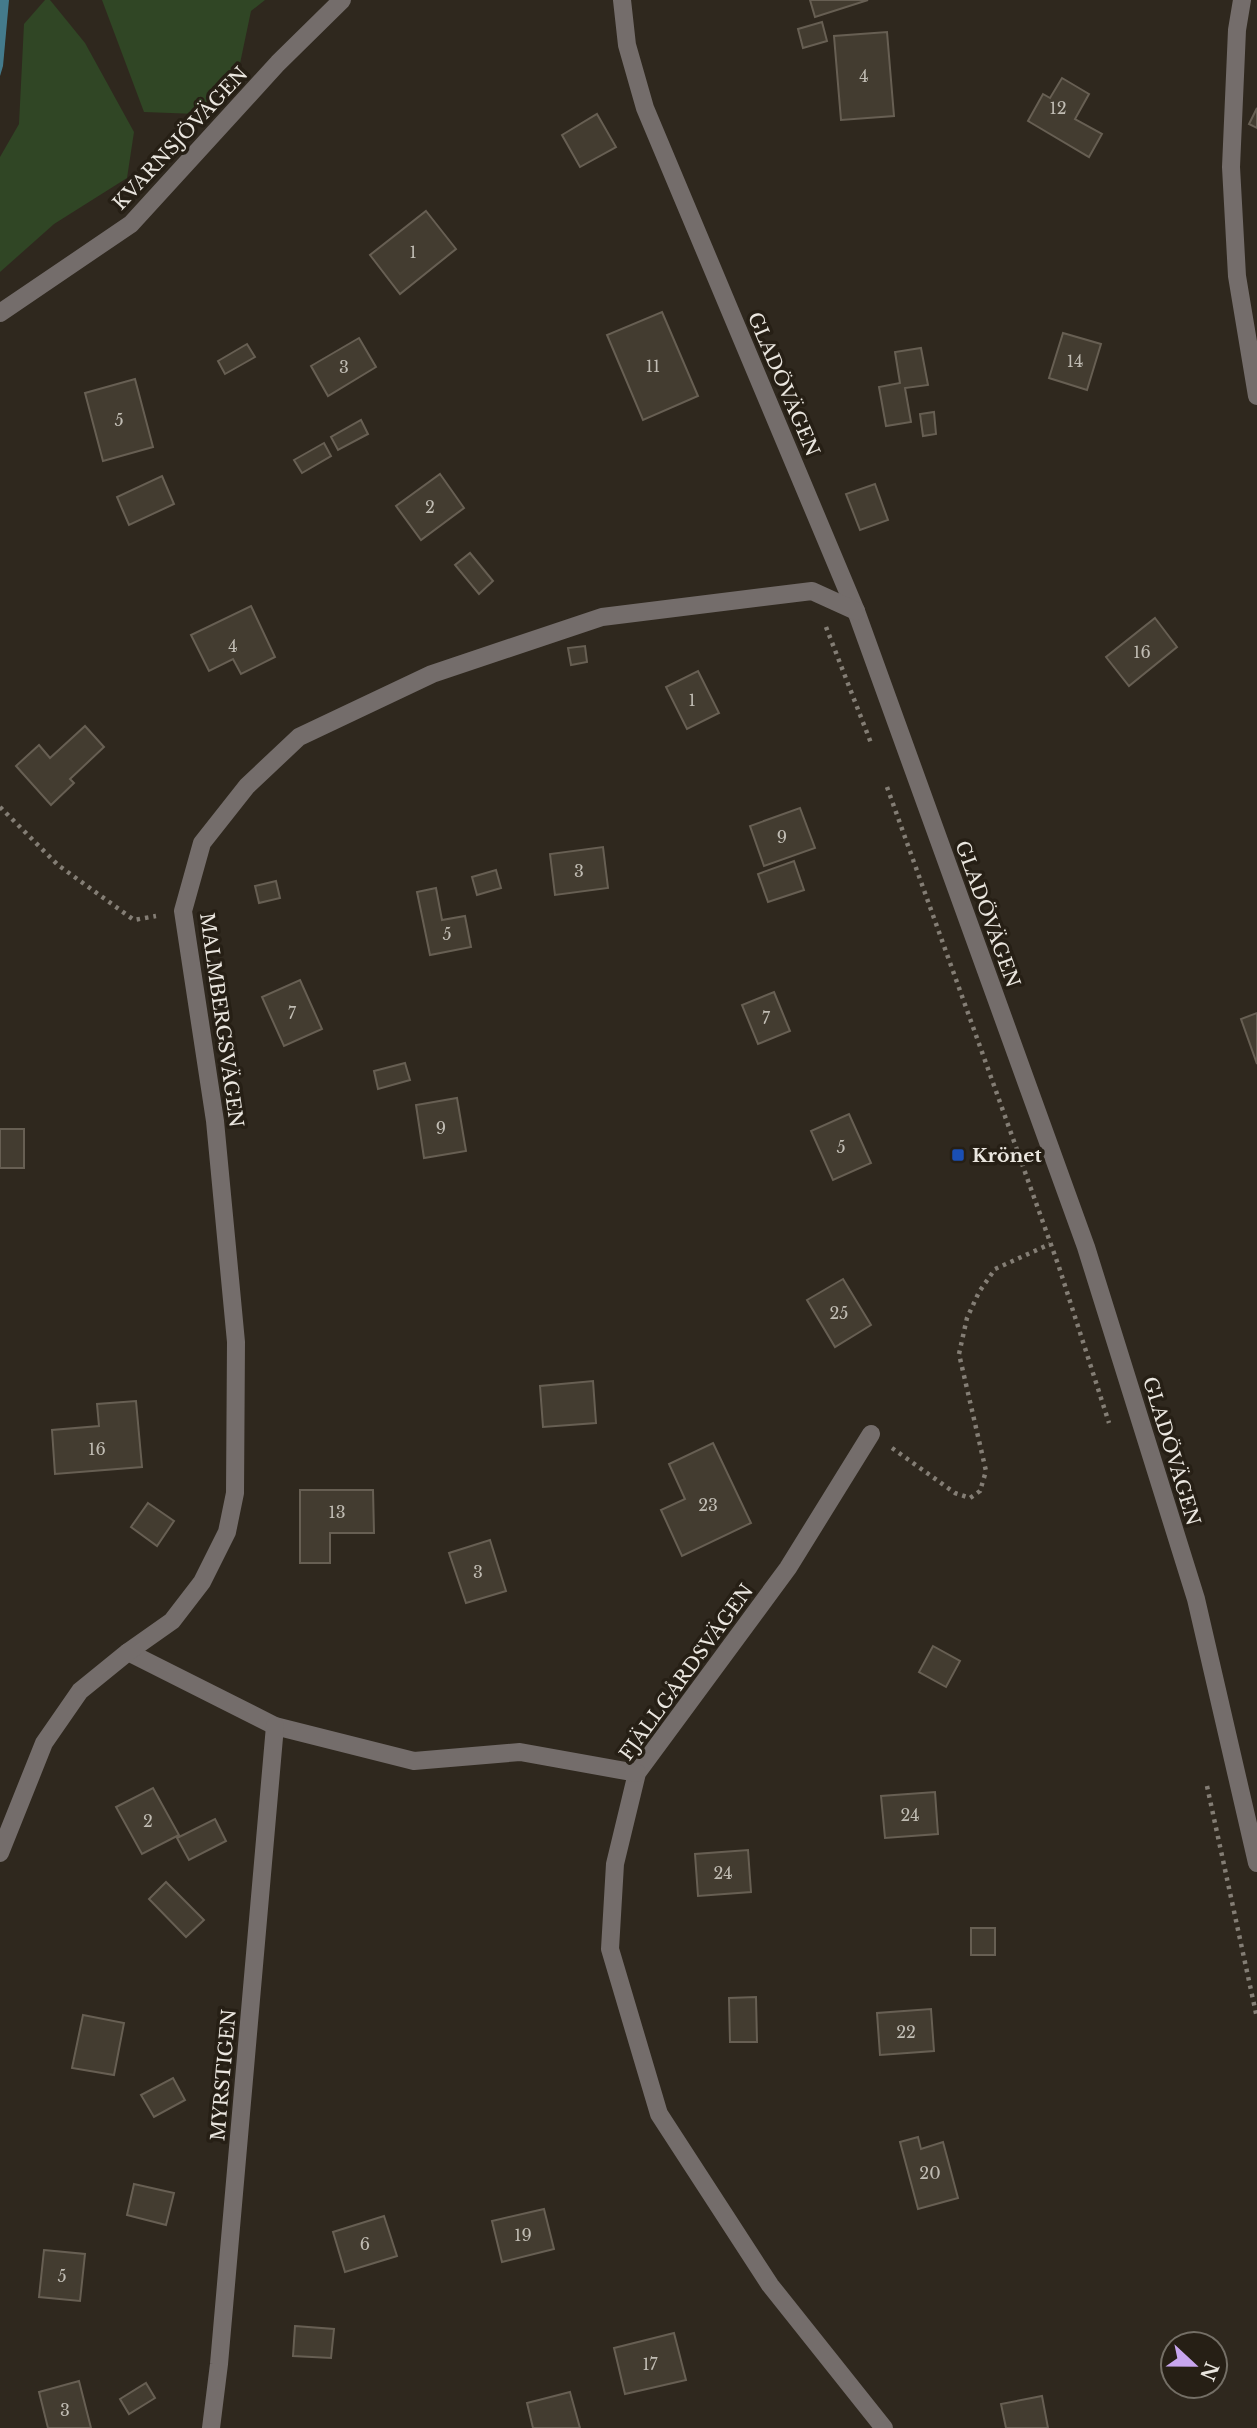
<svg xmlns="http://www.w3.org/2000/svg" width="1257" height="2428" font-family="'Libre Baskerville',serif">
<rect width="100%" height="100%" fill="#2f281e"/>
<g fill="#304625">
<path d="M45 0H50L85 43 134 132 127 178 54 224 0 272V157L19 124 24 24Z"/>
<path d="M102 0H265L251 11 238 73 197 114 144 112Z"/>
</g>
<path fill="#447b8c" d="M0 0H9L3 66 0 76Z"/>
<g fill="#433c30" stroke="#675f53" stroke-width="2">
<path d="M810 0H868L815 17Z"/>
<path d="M822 22 827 41 803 48 798 29Z"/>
<path d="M887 32 894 116 841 120 834 36Z"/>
<path d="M1062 78 1089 94 1075 119 1102 134 1089 157 1028 121 1043 94 1050 98Z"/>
<path d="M1257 108V128L1249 124Z"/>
<path d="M597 114 616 147 580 167 562 135Z"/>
<path d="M426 211 456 249 400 294 370 255Z"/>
<path d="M662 312 698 396 643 420 607 335Z"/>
<path d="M1063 333 1101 344 1087 390 1049 378Z"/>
<path d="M359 338 376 367 328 396 311 366Z"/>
<path d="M247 344 255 357 225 374 218 361Z"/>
<path d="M921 348 928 385 905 388 911 422 886 426 879 387 900 383 895 352Z"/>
<path d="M135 379 153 447 103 461 85 393Z"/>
<path d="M934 412 936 434 923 436 920 414Z"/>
<path d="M361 420 368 434 338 450 331 437Z"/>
<path d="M324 443 331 456 302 473 294 460Z"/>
<path d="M440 474 464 508 421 540 396 506Z"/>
<path d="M162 476 174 504 129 525 117 497Z"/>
<path d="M875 484 888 520 860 530 846 494Z"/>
<path d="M470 553 493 581 479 594 455 565Z"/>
<path d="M251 606 275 657 241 674 233 659 209 671 191 635Z"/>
<path d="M1155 618 1177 647 1129 686 1106 657Z"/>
<path d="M585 646 587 662 571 665 568 648Z"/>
<path d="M698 671 719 713 687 729 666 687Z"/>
<path d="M85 726 104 747 70 779 74 783 51 805 16 766 39 745 50 758Z"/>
<path d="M800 808 815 848 764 866 750 826Z"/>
<path d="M603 847 608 888 555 895 550 854Z"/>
<path d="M794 861 804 890 768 902 758 874Z"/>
<path d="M496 870 501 888 477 895 472 877Z"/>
<path d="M276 881 280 898 259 903 255 886Z"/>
<path d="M436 888 442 920 465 916 471 947 430 955 417 892Z"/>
<path d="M300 980 322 1029 284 1046 262 997Z"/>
<path d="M774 992 790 1031 758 1044 742 1005Z"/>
<path d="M1257 1013V1064L1241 1019Z"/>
<path d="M405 1063 410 1080 378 1089 374 1071Z"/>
<path d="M457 1098 466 1151 424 1158 416 1105Z"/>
<path d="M849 1114 871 1163 833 1180 811 1131Z"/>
<rect x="0" y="1129" width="24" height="39"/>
<path d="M843 1279 871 1325 835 1347 807 1300Z"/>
<path d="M593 1381 596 1423 543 1427 540 1386Z"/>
<path d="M136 1401 142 1467 55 1474 52 1430 99 1426 97 1404Z"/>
<path d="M713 1443 751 1523 682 1556 661 1510 685 1499 669 1464Z"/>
<path d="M300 1490H373L374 1533H330V1563H300Z"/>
<path d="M148 1503 174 1521 157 1546 131 1527Z"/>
<path d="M490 1540 506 1591 466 1603 449 1553Z"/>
<path d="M933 1646 960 1661 946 1687 919 1672Z"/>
<path d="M153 1788 179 1835 142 1854 116 1807Z"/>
<path d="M935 1792 938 1834 885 1838 881 1796Z"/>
<path d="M215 1819 226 1841 189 1860 177 1838Z"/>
<path d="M748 1850 751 1892 698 1896 695 1854Z"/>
<path d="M166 1882 204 1920 186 1937 149 1899Z"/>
<rect x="971" y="1928" width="24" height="27"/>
<path d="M756 1997 757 2042H730L729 1998Z"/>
<path d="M931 2009 934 2051 880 2055 877 2013Z"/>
<path d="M83 2015 124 2023 114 2075 72 2068Z"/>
<path d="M173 2078 185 2100 154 2117 141 2095Z"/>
<path d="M918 2137 921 2149 943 2142 958 2198 918 2209 900 2142Z"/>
<path d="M134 2184 174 2193 166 2225 127 2215Z"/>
<path d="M544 2209 554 2249 502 2262 492 2221Z"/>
<path d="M384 2216 397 2256 345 2272 333 2232Z"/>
<path d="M44 2250 85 2254 80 2301 39 2297Z"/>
<path d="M295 2326 334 2329 331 2358 293 2356Z"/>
<path d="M674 2333 686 2380 625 2394 614 2348Z"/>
<path d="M79 2381 91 2428H48L39 2392Z"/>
<path d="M146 2383 155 2398 129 2414 120 2399Z"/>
<path d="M570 2392 580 2428H533L527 2403Z"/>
<path d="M1042 2396 1048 2428H1006L1001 2404Z"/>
</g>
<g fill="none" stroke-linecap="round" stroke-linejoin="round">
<g stroke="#847e75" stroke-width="4.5" stroke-dasharray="3.5 5" stroke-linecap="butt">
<path d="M826 627 871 743"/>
<path d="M887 787 1059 1267 1109 1423"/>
<path d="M0 807 58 865 134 920 156 916"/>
<path d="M892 1448 955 1493 970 1498 980 1491 986 1471 959 1354 967 1318 979 1292 995 1269 1050 1244"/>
<path d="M1207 1786 1257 2018"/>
</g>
<g stroke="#746d6b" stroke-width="18">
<path d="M622 0 627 45 645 108 856 611 1086 1247 1196 1599 1257 1863"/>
<path d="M1242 0 1237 30 1231 167 1237 276 1257 396"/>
<path d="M0 313 131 224 278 63 342 0"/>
<path d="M871 1434 788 1568 637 1773 615 1864 610 1949 659 2114 770 2285 884 2428"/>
<path d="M128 1652 275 1726 414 1761 520 1752 637 1773"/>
<path d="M0 1853 44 1743 80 1691 128 1652 172 1621 202 1582 227 1532 235 1493 236 1342 215 1121 183 911 202 843 247 786 299 737 432 674 602 617 812 591 856 611"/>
<path d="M211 2428 219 2364 275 1726"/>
</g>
</g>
<rect fill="#1a4fb4" stroke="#261f15" stroke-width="2.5" x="951" y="1148" width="14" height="14" rx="3.5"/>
<g text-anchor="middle" stroke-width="7" stroke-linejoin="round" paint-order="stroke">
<g font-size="16" fill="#c0bcb3">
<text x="864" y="82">4</text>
<text x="1058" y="114">12</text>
<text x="413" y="258">1</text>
<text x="1075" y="367">14</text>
<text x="653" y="372">11</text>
<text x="344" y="373">3</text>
<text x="119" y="426">5</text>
<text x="430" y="513">2</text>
<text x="233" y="652">4</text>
<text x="1142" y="658">16</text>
<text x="692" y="706">1</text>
<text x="782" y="843">9</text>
<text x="579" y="877">3</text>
<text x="447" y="940">5</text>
<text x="292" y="1019">7</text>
<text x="766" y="1024">7</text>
<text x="441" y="1134">9</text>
<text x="841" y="1153">5</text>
<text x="839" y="1319">25</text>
<text x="97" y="1455">16</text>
<text x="708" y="1511">23</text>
<text x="337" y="1518">13</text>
<text x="478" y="1578">3</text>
<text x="910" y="1821">24</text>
<text x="148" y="1827">2</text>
<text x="723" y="1879">24</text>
<text x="906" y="2038">22</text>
<text x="930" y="2179">20</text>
<text x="523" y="2241">19</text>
<text x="365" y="2250">6</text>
<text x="62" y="2282">5</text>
<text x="650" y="2370">17</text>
<text x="65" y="2416">3</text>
</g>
<g font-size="19" fill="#eae6df" stroke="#261f15">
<text transform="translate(180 138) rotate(-47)" y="7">KVARNSJÖVÄGEN</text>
<text transform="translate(784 384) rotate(67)" y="7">GLADÖVÄGEN</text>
<text transform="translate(988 914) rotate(70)" y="7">GLADÖVÄGEN</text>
<text transform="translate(222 1020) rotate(82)" y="7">MALMBERGSVÄGEN</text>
<text transform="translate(1172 1451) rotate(73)" y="7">GLADÖVÄGEN</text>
<text transform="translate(686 1672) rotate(-54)" y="7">FJÄLLGÅRDSVÄGEN</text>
<text transform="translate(223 2075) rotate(-85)" y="7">MYRSTIGEN</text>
</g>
<g font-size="19" font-weight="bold" fill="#eae6df" stroke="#261f15" text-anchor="start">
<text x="972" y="1162">Krönet</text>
</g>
</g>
<g transform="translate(1194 2365) rotate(112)"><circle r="33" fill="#261f15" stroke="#746f66" stroke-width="2"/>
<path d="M0-5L12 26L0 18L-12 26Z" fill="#c8a6ef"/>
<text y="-10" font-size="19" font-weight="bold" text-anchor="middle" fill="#eae6df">N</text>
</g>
</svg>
